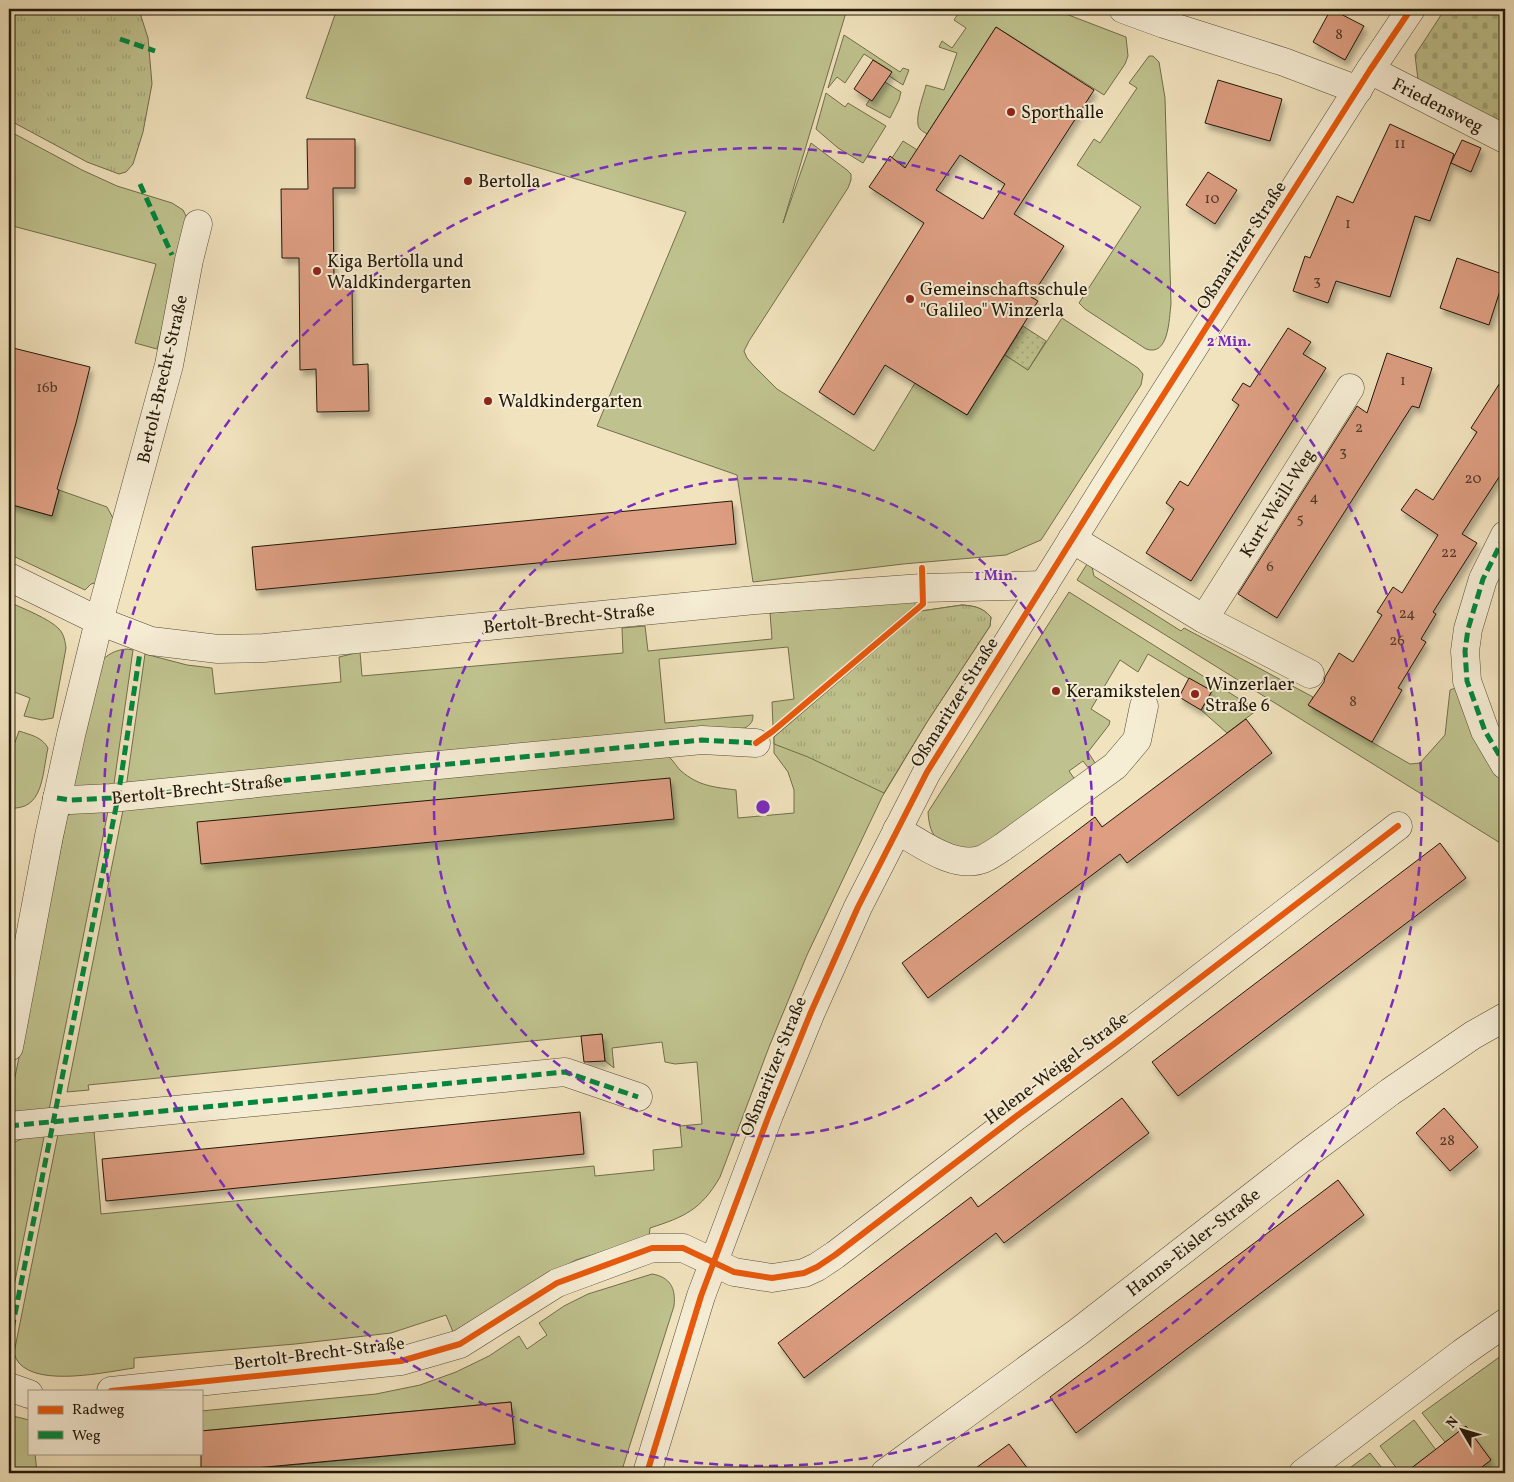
<svg xmlns="http://www.w3.org/2000/svg" width="1514" height="1482" font-family="Vollkorn,serif">
<defs>
<pattern id="cemetery-stones" width="16" height="16" patternUnits="userSpaceOnUse" patternTransform="scale(1.25)"><rect width="16" height="16" fill="#bfc28e"/><path d="M2 7V4a2 2 0 0 1 4 0v3zM10 15v-3a2 2 0 0 1 4 0v3z" fill="#a4a679"/></pattern>
<pattern id="park-tufts" width="24" height="20" patternUnits="userSpaceOnUse" patternTransform="scale(1.25)"><rect width="24" height="20" fill="#bfc28e"/><path d="M3 7l-1-3M5 7V3M7 7l1-3M15 17l-1-3M17 17v-4M19 17l1-3" fill="none" stroke="#a4a679"/></pattern>
<pattern id="garden-dots" width="8" height="8" patternUnits="userSpaceOnUse" patternTransform="scale(1.25)"><rect width="8" height="8" fill="#bfc28e"/><path d="M2 2h.1M6 6h.1" fill="none" stroke="#a4a679" stroke-width="1.8" stroke-linecap="round"/></pattern>
<filter id="shadow"><feDropShadow dx="3" dy="5.5" stdDeviation="2.5" flood-color="#0004"/></filter>
</defs>
<rect width="100%" height="100%" fill="#f1e3be"/>
<filter id="stains"><feTurbulence type="fractalNoise" baseFrequency=".004" numOctaves="4"/><feColorMatrix values="0 0 0 0 .2 0 0 0 0 .09 0 0 0 0 .02 0 0 0 .5 -.17"/></filter>
<radialGradient id="worn" r=".72"><stop offset=".6" stop-color="#630" stop-opacity="0"/><stop offset="1" stop-color="#630" stop-opacity=".3"/></radialGradient>
<g fill="#bfc28e" stroke="#716e4c">
<path d="M337 9H847L783 223 811 143 847 170 851 174V180L848 188 749 341 744 351 747 358 753 365 777 389 874 451 915 383 967 415 1005 355 1028 370 1062 318 1138 368 1143 374 1141 385 1041 540 1006 555 903 564 753 582 737 475 597 426 686 212 306 98Z"/>
<path d="M961 9H1053L1126 37 1128 56 1125 64 1104 95 996 27 927 134C924 132 922 131 920 129 913 121 924 95 926 85L944 90 957 53 939 47 942 41 952 48 966 28 954 20Z"/>
<path d="M844 35 900 72 903 68 909 70 903 85 889 76 891 71 864 54 845 83 837 77 828 88Z"/>
<path d="M1149 56H1153L1159 62 1165 98 1171 304C1169 319 1169 357 1146 349L1085 309 1079 303 1141 207 1077 165 1094 139 1100 143 1137 88 1129 83Z"/>
<path d="M885 82 901 92 899 100 890 118 866 105 870 99 872 100Z"/>
<path d="M826 93 845 107 848 103 886 126 863 163 838 148 816 129Z"/>
<path d="M9 131 82 170 117 186 172 203 183 210 189 222 157 349 135 343 156 264 9 225Z"/>
<path d="M903 141 946 168 934 186 892 158Z"/>
<path d="M59 490 107 507 114 520 99 582 91 584 85 590 9 554V504L52 516Z"/>
<path d="M1087 564 1092 567 1094 576 1181 631 1184 628 1313 697 1309 706 1410 764 1420 763 1445 735 1450 690 1458 687 1501 777 1505 782V846L1077 580Z"/>
<path d="M1069 592 1257 710 1227 733 1201 710 1212 691 1186 677 1148 654 1138 672 1120 660 1091 709 1110 721 1109 725 1088 752 1099 769 1093 774 1083 761 1069 771 1078 784 996 843 964 852C940 841 930 842 928 812Z"/>
<path d="M915 601V605L773 726 772 702 794 699 788 647 659 659 665 723 753 715C753 722 751 724 745 728L126 788 145 654 187 665 212 668 215 694 341 682 339 657 360 652 362 676 623 653 622 628 645 626 648 651 772 639 770 613Z"/>
<path d="M9 602C22 608 50 619 59 629 64 634 65 641 66 648L53 718 42 720 24 716 30 698 9 690Z"/>
<path d="M962 605C974 606 982 607 991 617L990 626 927 722 882 797 807 955 769 1047 720 1177C701 1210 684 1217 650 1228L649 1237 576 1260 547 1275 453 1332 446 1315 391 1333 295 1344 134 1358V1368C106 1372 40 1387 19 1363 17 1361 15 1356 14 1353L59 1129 94 1131 101 1214 594 1166 595 1176 654 1170 653 1150 682 1147 680 1126 702 1124 697 1062 675 1064 665 1062 662 1042 612 1048 614 1068 605 1061 602 1034 88 1085 89 1090 67 1092 124 805 665 754C673 759 675 765 681 771 699 786 713 787 736 790L738 818 794 813V790L788 772 774 753V737L921 611Z"/>
<path d="M127 649 133 650 113 791 77 788 73 783 99 663C108 654 115 650 127 649Z"/>
<path d="M19 731C31 735 42 737 48 748 42 774 44 811 9 808V747L13 748Z"/>
<path d="M109 806 48 1115 20 1114 9 1107 67 817 72 811Z"/>
<path d="M45 1132 9 1311V1145L23 1138Z"/>
<path d="M652 1274C670 1277 676 1288 674 1306L621 1473H206L515 1444 511 1402 201 1431V1411L376 1394 420 1385 456 1372 489 1356 519 1336 527 1349 547 1335 539 1323 564 1306 588 1294Z"/>
<path d="M1505 1353V1473H1474L1491 1460 1466 1427 1445 1442 1422 1413Z"/>
<path d="M9 1415 29 1420V1453H35L37 1473H9Z"/>
<path d="M1414 1420 1436 1450 1405 1473H1400L1380 1446Z"/>
<path d="M1370 1453 1386 1473H1343Z"/>
</g>
<path fill="url(#cemetery-stones)" stroke="#716e4c" d="M1445 9H1505V125L1418 80 1415 55Z"/>
<g fill="url(#park-tufts)" stroke="#716e4c">
<path d="M9 9H147L140 13 148 38 152 84 143 132 133 164 126 172 119 174 87 162 9 120Z"/>
<path d="M962 605C974 606 982 607 991 617L990 626 927 722 884 793 808 757 774 744V737L921 611Z"/>
</g>
<path fill="url(#garden-dots)" stroke="#716e4c" d="M1023 326 1046 341 1028 370 1005 355Z"/>
<g fill="#dd9e82" stroke="#23190a" fill-rule="evenodd" filter="url(#shadow)">
<path d="M1331 9 1364 26 1345 60 1313 42Z"/>
<path d="M996 27 1094 90 1014 214 1064 246 1031 297 1038 301 967 415 885 365 854 415 819 392 924 223 869 187 890 156 905 168ZM960 155 1005 184 983 219 936 190Z"/>
<path d="M873 60 892 72 872 101 854 89Z"/>
<path d="M1218 80 1282 99 1270 141 1205 123Z"/>
<path d="M1390 124 1454 154 1430 221 1415 216 1390 297 1336 281 1328 303 1293 291 1305 256 1310 258 1337 196 1353 203Z"/>
<path d="M307 139H355V188H333L334 284H352L353 365 368 364 369 411 317 412 316 369 300 370 299 258H282L281 189H308Z"/>
<path d="M1462 140 1481 148 1471 172 1451 163Z"/>
<path d="M1208 172 1237 190 1215 224 1186 205Z"/>
<path d="M1457 258 1505 275 1489 325 1440 308Z"/>
<path d="M1288 328 1311 342 1303 354 1326 368 1191 581 1146 553 1174 509 1166 503 1180 481 1188 486 1239 405 1232 400 1243 383 1250 387Z"/>
<path d="M9 347 90 367 76 423 57 489 59 490 52 516 9 504Z"/>
<path d="M1387 353 1432 368 1419 408 1412 406 1277 618 1238 594 1357 406 1367 413Z"/>
<path d="M1505 375V468L1462 534 1477 543 1433 612 1436 614 1421 639 1426 642 1398 688 1402 690 1372 742 1308 705 1324 682 1325 677 1339 653 1353 662 1382 615 1377 612 1393 587 1402 593 1438 535 1401 510 1416 489 1433 500 1477 432 1471 428Z"/>
<path d="M732 501 736 544 256 590 252 547Z"/>
<path d="M1189 678 1212 691 1201 710 1179 697Z"/>
<path d="M1246 719 1272 753 1127 863 1120 854 928 998 902 963 1095 817 1102 827Z"/>
<path d="M670 778 674 819 201 864 197 822Z"/>
<path d="M1440 843 1466 878 1178 1096 1152 1062Z"/>
<path d="M602 1034 605 1061 584 1062 581 1036Z"/>
<path d="M1122 1098 1149 1133 1004 1243 996 1233 804 1378 778 1343 971 1197 978 1207Z"/>
<path d="M1444 1108 1478 1147 1450 1171 1416 1133Z"/>
<path d="M580 1112 584 1154 106 1201 102 1159Z"/>
<path d="M1338 1180 1364 1215 1076 1433 1050 1397Z"/>
<path d="M511 1402 515 1444 201 1473V1431Z"/>
<path d="M1466 1426 1491 1460 1474 1473H1405Z"/>
<path d="M1009 1444 1031 1473H969Z"/>
</g>
<g fill="none" stroke-linecap="round" stroke-linejoin="round">
<g stroke="#564c37" stroke-width="29">
<g id="street">
<path d="M1123 9 1164 24 1284 62 1358 90"/>
<path d="M1370 70 1505 139"/>
<path d="M1505 535 1483 579 1468 629 1465 651 1467 681 1485 731 1505 765"/>
<path d="M1072 539 1204 619 1310 674"/>
<path d="M9 577 99 621 151 641 218 649 264 648 755 600 922 588 1044 585"/>
<path d="M1204 619 1350 388"/>
<path d="M57 798 70 800 111 798 407 768 702 740 756 743"/>
<path d="M897 830C921 843 954 870 983 859 990 856 997 851 1003 847L1115 766 1137 740 1144 706"/>
<path d="M9 1047 49 836 71 735 99 621 169 365 189 260 198 224"/>
<path d="M9 1126 565 1072 638 1097"/>
<path d="M9 1387 29 1394"/>
<path d="M111 1391 401 1361 460 1344 557 1283 652 1248H683L734 1272 772 1278 804 1273 817 1267 835 1255 1014 1118 1114 1044 1398 826"/>
<path d="M647 1473 701 1296 769 1115 811 1012 858 907 927 772 1108 482 1370 70 1411 9"/>
<path d="M885 1473 1078 1332 1307 1154 1390 1092 1473 1035 1505 1017"/>
<path d="M1303 1473 1462 1353 1505 1323"/>
</g>
</g>
<use href="#street" stroke="#f6edd5" stroke-width="28"/>
<g stroke="#00873e" stroke-width="5" stroke-dasharray="10 5" stroke-linecap="butt">
<path d="M120 39 155 51"/>
<path d="M140 184 172 255"/>
<path d="M1505 535 1483 579 1468 629 1465 651 1467 681 1485 731 1505 765"/>
<path d="M57 798 70 800 111 798 407 768 702 740 756 743 758 741"/>
<path d="M9 1126 565 1072 638 1097"/>
<path d="M9 1344 118 797 140 652"/>
</g>
<g stroke="#f6edd5" stroke-width="9">
<g id="cycleway">
<path d="M756 743 773 731 923 604 922 568"/>
<path d="M111 1391 401 1361 460 1344 557 1283 652 1248H683L734 1272 772 1278 804 1273 817 1267 835 1255 1014 1118 1114 1044 1398 826"/>
<path d="M647 1473 701 1296 769 1115 811 1012 858 907 927 772 1108 482 1370 70 1411 9"/>
</g>
</g>
<use href="#cycleway" stroke="#e8590c" stroke-width="6"/>
</g>
<g fill="none" stroke="#7b2cbf" stroke-width="2.5" stroke-dasharray="9 6">
<circle cx="763" cy="807" r="329"/>
<circle cx="763" cy="807" r="659"/>
</g>
<g fill="#8f2418" stroke="#f6edd5" stroke-width="2">
<circle cx="1011" cy="112" r="5"/>
<circle cx="468" cy="181" r="5"/>
<circle cx="317" cy="271" r="5"/>
<circle cx="910" cy="299" r="5"/>
<circle cx="488" cy="401" r="5"/>
<circle cx="1056" cy="691" r="5"/>
<circle cx="1195" cy="694" r="5"/>
</g>
<g text-anchor="middle" stroke-width="4" stroke-linejoin="round" paint-order="stroke">
<g font-size="15" fill="#523a28">
<text x="1339" y="39">8</text>
<text x="1400" y="148">11</text>
<text x="1212" y="203">10</text>
<text x="1348" y="228">1</text>
<text x="1317" y="285">3</text>
<text x="1403" y="385">1</text>
<text x="47" y="392">16b</text>
<text x="1359" y="432">2</text>
<text x="1343" y="456">3</text>
<text x="1473" y="483">20</text>
<text x="1314" y="502">4</text>
<text x="1300" y="523">5</text>
<text x="1449" y="557">22</text>
<text x="1270" y="571">6</text>
<text x="1407" y="618">24</text>
<text x="1397" y="645">26</text>
<text x="1353" y="706">8</text>
<text x="1447" y="1145">28</text>
</g>
<g font-size="18" fill="#23190a" stroke="#f6edd5">
<text transform="translate(1438 105) rotate(27)" y="6">Friedensweg</text>
<text transform="translate(1241 245) rotate(-57)" y="6">Oßmaritzer Straße</text>
<text transform="translate(162 379) rotate(-77)" y="6">Bertolt-Brecht-Straße</text>
<text transform="translate(1277 503) rotate(-58)" y="6">Kurt-Weill-Weg</text>
<text transform="translate(569 618) rotate(-6)" y="6">Bertolt-Brecht-Straße</text>
<text transform="translate(954 702) rotate(-58)" y="6">Oßmaritzer Straße</text>
<text transform="translate(197 789) rotate(-6)" y="6">Bertolt-Brecht-Straße</text>
<text transform="translate(773 1066) rotate(-68)" y="6">Oßmaritzer Straße</text>
<text transform="translate(1056 1068) rotate(-37)" y="6">Helene-Weigel-Straße</text>
<text transform="translate(1193 1242) rotate(-38)" y="6">Hanns-Eisler-Straße</text>
<text transform="translate(319 1353) rotate(-7)" y="6">Bertolt-Brecht-Straße</text>
</g>
<g font-size="18" fill="#23190a" stroke="#f6edd5" text-anchor="start">
<text x="1021" y="118">Sporthalle</text>
<text x="478" y="187">Bertolla</text>
<text x="327" y="267">Kiga Bertolla und<tspan x="327" dy="21">Waldkindergarten</tspan></text>
<text x="920" y="295">Gemeinschaftsschule<tspan x="920" dy="21">"Galileo" Winzerla</tspan></text>
<text x="498" y="407">Waldkindergarten</text>
<text x="1205" y="690">Winzerlaer<tspan x="1205" dy="21">Straße 6</tspan></text>
<text x="1066" y="697">Keramikstelen</text>
</g>
</g>
<circle cx="763" cy="807" r="8" fill="#7b2cbf" stroke="#f6edd5" stroke-width="2.5"/>
<g font-size="15" text-anchor="middle" font-weight="bold" fill="#7b2cbf" stroke="#f6edd5" stroke-width="4" stroke-linejoin="round" paint-order="stroke">
<text x="1229" y="346">2 Min.</text>
<text x="996" y="580">1 Min.</text>
</g>
<rect width="1514" height="1482" fill="none" stroke="#f1e3be" stroke-width="30"/>
<rect x="10" y="10" width="1494" height="1462" fill="none" stroke="#23190a" stroke-width="2.5"/>
<rect x="15" y="15" width="1484" height="1452" fill="none" stroke="#23190a"/>
<rect x="28" y="1390" width="175" height="65" fill="#f6edd5" stroke="#a29884"/>
<rect x="38" y="1406" width="25" height="8" fill="#e8590c" stroke="#a29884"/>
<text x="72" y="1414" font-size="15" fill="#23190a">Radweg</text>
<rect x="38" y="1431" width="25" height="8" fill="#00873e" stroke="#a29884"/>
<text x="72" y="1440" font-size="15" fill="#23190a">Weg</text>
<g transform="translate(1462 1430) rotate(308)" stroke="#f6edd5" stroke-width="4" paint-order="stroke">
<path d="M0-4L9 19L0 12L-9 19Z" fill="#23190a"/>
<text y="-8" font-size="14" font-weight="bold" text-anchor="middle" fill="#23190a">N</text>
</g>
<rect width="100%" height="100%" filter="url(#stains)"/>
<rect width="100%" height="100%" fill="url(#worn)"/>
</svg>
